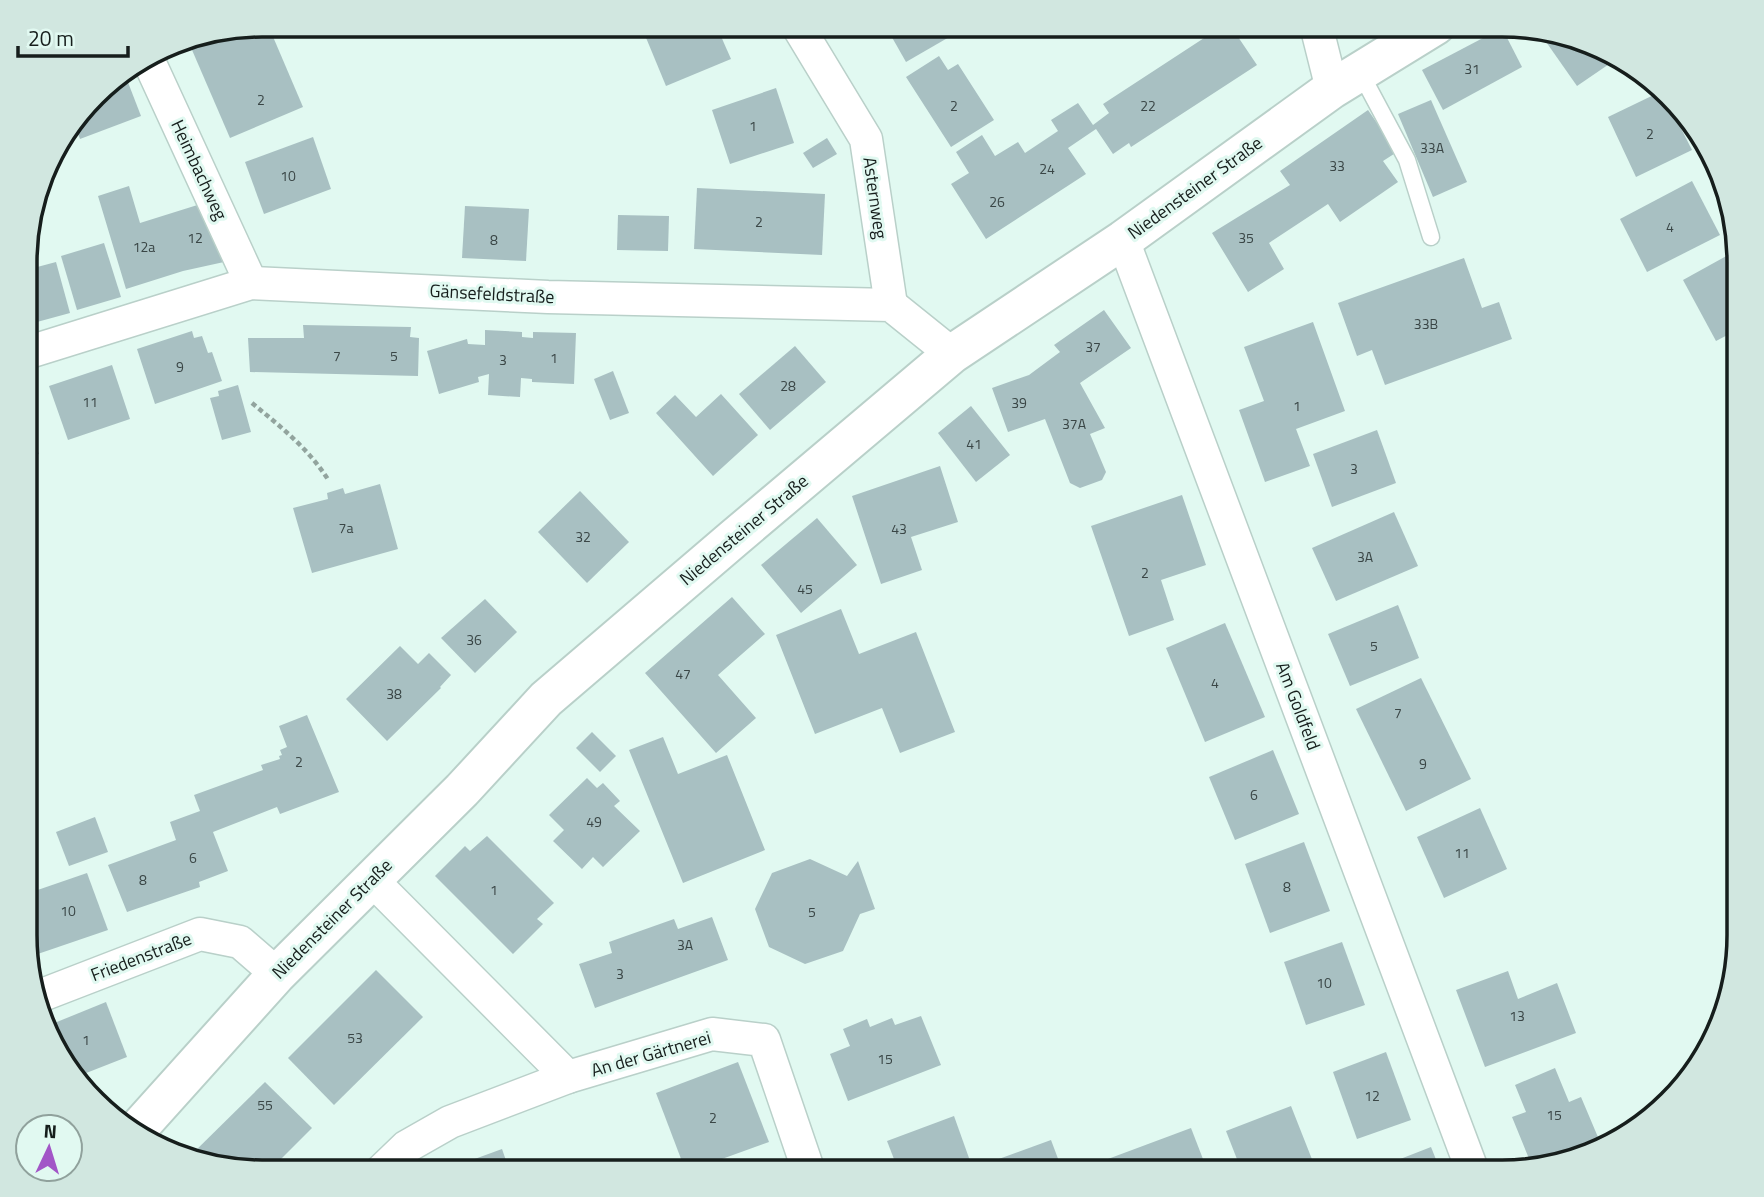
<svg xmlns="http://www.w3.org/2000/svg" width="1764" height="1197" font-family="'Titillium Web',sans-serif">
<rect width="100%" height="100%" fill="#e1f9f1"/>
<g fill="#a8c0c2">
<path d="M261 25H268L303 107 230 138 189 43 207 35Z"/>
<path d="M650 25H716L731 59 666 86 642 28Z"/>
<path d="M885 25H970L906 62Z"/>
<path d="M1224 25H1230L1257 65 1131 147 1129 143 1113 154 1096 129 1068 148 1086 174 986 239 951 184 969 173 956 152 982 135 995 156 1018 142 1025 153 1058 131 1051 120 1078 103 1093 125 1109 113 1103 104Z"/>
<path d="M1502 28 1522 67 1443 110 1422 70Z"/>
<path d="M1537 29 1579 37 1618 58 1577 86Z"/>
<path d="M939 56 948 70 958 64 994 120 951 147 906 77Z"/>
<path d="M124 72 141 116 80 139 74 123 105 84Z"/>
<path d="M776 88 794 143 730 164 712 110Z"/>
<path d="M1662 91 1692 150 1636 177 1608 117Z"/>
<path d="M1431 100 1467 182 1433 197 1398 114Z"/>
<path d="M1368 110 1397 152 1383 161 1398 182 1340 222 1328 204 1269 243 1284 269 1248 292 1212 233 1290 185 1280 171Z"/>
<path d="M313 137 331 189 264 214 245 162Z"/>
<path d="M827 138 837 154 813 168 803 153Z"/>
<path d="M1692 181 1720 235 1647 272 1620 219Z"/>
<path d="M129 186 140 223 207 202 224 262 183 271 126 289 98 196Z"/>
<path d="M697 188 825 194 822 255 694 249Z"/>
<path d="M465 206 529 209 526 261 462 258Z"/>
<path d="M618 215 669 216 668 251 617 250Z"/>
<path d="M104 243 121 297 77 310 61 256Z"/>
<path d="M1739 249V329L1716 341 1683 280Z"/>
<path d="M1464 258 1482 308 1499 302 1512 339 1385 385 1372 350 1357 356 1338 303Z"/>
<path d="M56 262 70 313 26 325V270Z"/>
<path d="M1104 310 1131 348 1080 383 1105 428 1090 434 1106 472 1102 480 1080 488 1070 483 1045 419 1008 432 992 388 1029 375 1060 352 1054 345Z"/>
<path d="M1313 322 1345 411 1296 429 1310 466 1265 482 1239 410 1264 401 1244 347Z"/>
<path d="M303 325 411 327 410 337 419 338 418 376 250 372 248 338H304Z"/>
<path d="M485 330 522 332V337L533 338V332L576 333 574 384 532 382V379L521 378 520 397 488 395 489 374 478 377 479 382 439 394 427 351 467 339 468 344 485 345Z"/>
<path d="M192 331 194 338 202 336 208 353 212 352 222 381 155 404 137 349Z"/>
<path d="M795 346 826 382 770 430 739 394Z"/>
<path d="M112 365 130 419 68 440 49 386Z"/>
<path d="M613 371 629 413 610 420 594 379Z"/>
<path d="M238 385 251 432 222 440 210 398 219 396 218 391Z"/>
<path d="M721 394 758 435 713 476 656 413 675 395 696 417Z"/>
<path d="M971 406 1010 455 976 482 938 433Z"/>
<path d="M26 418 39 454 26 457Z"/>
<path d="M1377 430 1396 483 1332 507 1313 454Z"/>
<path d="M940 466 958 522 911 537 922 570 881 584 852 496Z"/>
<path d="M380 484 398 549 312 573 293 508 328 499 327 493 343 488 345 494Z"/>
<path d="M580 491 629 542 587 583 538 532Z"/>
<path d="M1182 495 1206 565 1161 580 1174 620 1129 636 1091 526Z"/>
<path d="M1394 512 1418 566 1336 601 1312 548Z"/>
<path d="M817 518 857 565 801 613 761 565Z"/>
<path d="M732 597 765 634 718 675 756 718 716 753 645 673Z"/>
<path d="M485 599 517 632 475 673 441 638Z"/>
<path d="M1398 605 1419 658 1350 686 1328 634Z"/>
<path d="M841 609 859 654 916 632 955 732 900 753 882 708 815 734 776 635Z"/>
<path d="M1225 623 1265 717 1205 742 1166 648Z"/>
<path d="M400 646 418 664 429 653 451 675 440 687 441 688 387 741 346 699Z"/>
<path d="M1421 678 1471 779 1406 811 1356 709Z"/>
<path d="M307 715 339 792 280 814 277 807 213 832 228 871 199 882 200 887 127 912 108 865 176 840 170 822 200 811 194 795 263 770 261 765 280 759 279 756 282 755 280 750 287 747 279 726Z"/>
<path d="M592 732 616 756 600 772 576 748Z"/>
<path d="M663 737 678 774 727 755 765 850 683 883 629 750Z"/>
<path d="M1273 750 1299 814 1235 840 1209 777Z"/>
<path d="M587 778 597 788 603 783 620 801 614 806 640 831 603 867 593 857 582 869 553 841 564 830 549 815Z"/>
<path d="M1480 808 1507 869 1444 898 1417 837Z"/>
<path d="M95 817 108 852 69 866 56 832Z"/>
<path d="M487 836 554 903 537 919 543 924 513 954 435 876 465 846 470 851Z"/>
<path d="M1304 842 1330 911 1270 933 1245 864Z"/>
<path d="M810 859 847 876 858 861 875 909 860 914 843 951 805 964 769 947 755 909 772 873Z"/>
<path d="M87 873 108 930 26 958V894Z"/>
<path d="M712 917 728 960 595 1008 579 964 612 953 609 942 674 919 678 929Z"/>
<path d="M1342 942 1365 1005 1306 1025 1284 962Z"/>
<path d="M376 970 423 1017 334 1105 288 1058Z"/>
<path d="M1508 971 1518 999 1557 983 1576 1033 1485 1067 1456 990Z"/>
<path d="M106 1002 127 1057 76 1077 56 1054 47 1026Z"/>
<path d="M921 1016 941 1065 848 1101 830 1054 850 1046 843 1029 867 1019 870 1027 892 1018 895 1025Z"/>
<path d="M1386 1052 1411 1120 1357 1139 1333 1072Z"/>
<path d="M738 1062 769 1142 686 1172 656 1093Z"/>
<path d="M1555 1068 1569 1102 1581 1097 1603 1149 1532 1166 1512 1117 1526 1112 1515 1085Z"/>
<path d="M265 1082 312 1128 268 1172H246L186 1160Z"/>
<path d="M1291 1106 1317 1172H1242L1226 1131Z"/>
<path d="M954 1116 974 1172H899L887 1141Z"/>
<path d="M1191 1128 1208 1172H1073Z"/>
<path d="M1051 1140 1063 1172H988L985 1164Z"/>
<path d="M1431 1147 1441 1172H1373L1372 1170Z"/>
<path d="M502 1149 510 1172H439Z"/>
</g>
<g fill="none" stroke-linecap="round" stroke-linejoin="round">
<g stroke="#b9d0c9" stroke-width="19">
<path id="service" d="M1360 72 1407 160 1431 237"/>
</g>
<g stroke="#b9d0c9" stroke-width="35">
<g id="minor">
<path d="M797 25 866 139 891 305"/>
<path d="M1316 25 1332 89"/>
<path d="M147 57 251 283"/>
<path d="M1123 240 1473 1172"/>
<path d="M26 353 251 283 548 297 891 305 952 354"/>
<path d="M371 879 568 1077"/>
<path d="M37 997 200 934 240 942 277 974"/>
<path d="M380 1172 406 1147 450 1122 568 1077 712 1034 764 1040 809 1172"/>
</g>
</g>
<g stroke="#b9d0c9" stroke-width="42">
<path id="secondary" d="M134 1133 277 974 462 790 546 699 733 539 952 354 1123 240 1332 89 1436 25"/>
</g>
<path stroke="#92a49e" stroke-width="4.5" stroke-dasharray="5 3.5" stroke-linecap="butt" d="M252 403C281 427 309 449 329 481"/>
<use href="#service" stroke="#fff" stroke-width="16"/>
<use href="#minor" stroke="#fff" stroke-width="32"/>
<use href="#secondary" stroke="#fff" stroke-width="38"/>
</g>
<g text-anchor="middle" stroke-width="6" stroke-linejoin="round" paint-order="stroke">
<g font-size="14" fill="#3a4646">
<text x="1472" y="74">31</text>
<text x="261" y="105">2</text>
<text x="954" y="111">2</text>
<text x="1148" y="111">22</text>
<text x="753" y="131">1</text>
<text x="1650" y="139">2</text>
<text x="1432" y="153">33A</text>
<text x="1337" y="171">33</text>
<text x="1047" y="174">24</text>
<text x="288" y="181">10</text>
<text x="997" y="207">26</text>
<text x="759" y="227">2</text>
<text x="1670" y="232">4</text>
<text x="195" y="243">12</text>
<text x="1246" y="243">35</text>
<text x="494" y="245">8</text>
<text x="144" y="252">12a</text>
<text x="1426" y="329">33B</text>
<text x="1093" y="352">37</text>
<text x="337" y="361">7</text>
<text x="394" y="361">5</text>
<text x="554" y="363">1</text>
<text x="503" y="365">3</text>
<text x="180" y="372">9</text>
<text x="788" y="391">28</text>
<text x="90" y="407">11</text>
<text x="1019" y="408">39</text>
<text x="1297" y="411">1</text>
<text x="1074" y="429">37A</text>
<text x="974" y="449">41</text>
<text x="1354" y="474">3</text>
<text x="346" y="533">7a</text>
<text x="899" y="534">43</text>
<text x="583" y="542">32</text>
<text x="1365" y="562">3A</text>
<text x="1145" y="578">2</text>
<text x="805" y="594">45</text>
<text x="474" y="645">36</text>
<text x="1374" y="651">5</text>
<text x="683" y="679">47</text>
<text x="1215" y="688">4</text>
<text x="394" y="699">38</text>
<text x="1398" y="718">7</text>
<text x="299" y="767">2</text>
<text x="1423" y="769">9</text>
<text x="1254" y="800">6</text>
<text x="594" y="827">49</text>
<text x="1462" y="858">11</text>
<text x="193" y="863">6</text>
<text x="143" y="885">8</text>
<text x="1287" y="892">8</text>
<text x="494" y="895">1</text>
<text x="68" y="916">10</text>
<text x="812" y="917">5</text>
<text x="685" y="950">3A</text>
<text x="620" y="979">3</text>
<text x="1324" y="988">10</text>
<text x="1517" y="1021">13</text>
<text x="355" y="1043">53</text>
<text x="86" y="1045">1</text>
<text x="885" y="1064">15</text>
<text x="1372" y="1101">12</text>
<text x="265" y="1110">55</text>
<text x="1554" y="1120">15</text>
<text x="713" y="1123">2</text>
</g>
<g font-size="18" fill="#161e1c" stroke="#e1f9f1">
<text transform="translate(199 170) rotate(65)" y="6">Heimbachweg</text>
<text transform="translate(1195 188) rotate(-36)" y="6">Niedensteiner Straße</text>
<text transform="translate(875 198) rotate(82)" y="6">Asternweg</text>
<text transform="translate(492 294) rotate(3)" y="6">Gänsefeldstraße</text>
<text transform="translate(744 530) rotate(-40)" y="6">Niedensteiner Straße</text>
<text transform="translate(1298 706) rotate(69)" y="6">Am Goldfeld</text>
<text transform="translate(332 919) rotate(-45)" y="6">Niedensteiner Straße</text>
<text transform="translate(141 957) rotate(-21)" y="6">Friedenstraße</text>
<text transform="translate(651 1054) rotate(-16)" y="6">An der Gärtnerei</text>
</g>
</g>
<path d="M0 0H1764V1197H0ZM262 37H1502A225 225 0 0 1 1727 262V935A225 225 0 0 1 1502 1160H262A225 225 0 0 1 37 935V262A225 225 0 0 1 262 37Z" fill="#d1e7e0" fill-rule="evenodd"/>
<path fill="none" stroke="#161e1c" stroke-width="3.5" d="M262 37H1502A225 225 0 0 1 1727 262V935A225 225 0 0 1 1502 1160H262A225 225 0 0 1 37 935V262A225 225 0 0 1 262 37Z"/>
<g transform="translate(49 1148) rotate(4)"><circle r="33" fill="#e1f9f1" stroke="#90a19c" stroke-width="2"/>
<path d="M0-5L12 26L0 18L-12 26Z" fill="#a255c7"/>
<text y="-10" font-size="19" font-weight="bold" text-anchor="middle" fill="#161e1c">N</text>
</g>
<path d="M18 46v10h110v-10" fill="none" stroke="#161e1c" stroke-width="3.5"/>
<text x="28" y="46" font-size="21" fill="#161e1c" stroke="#e1f9f1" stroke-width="5" paint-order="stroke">20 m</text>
</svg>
